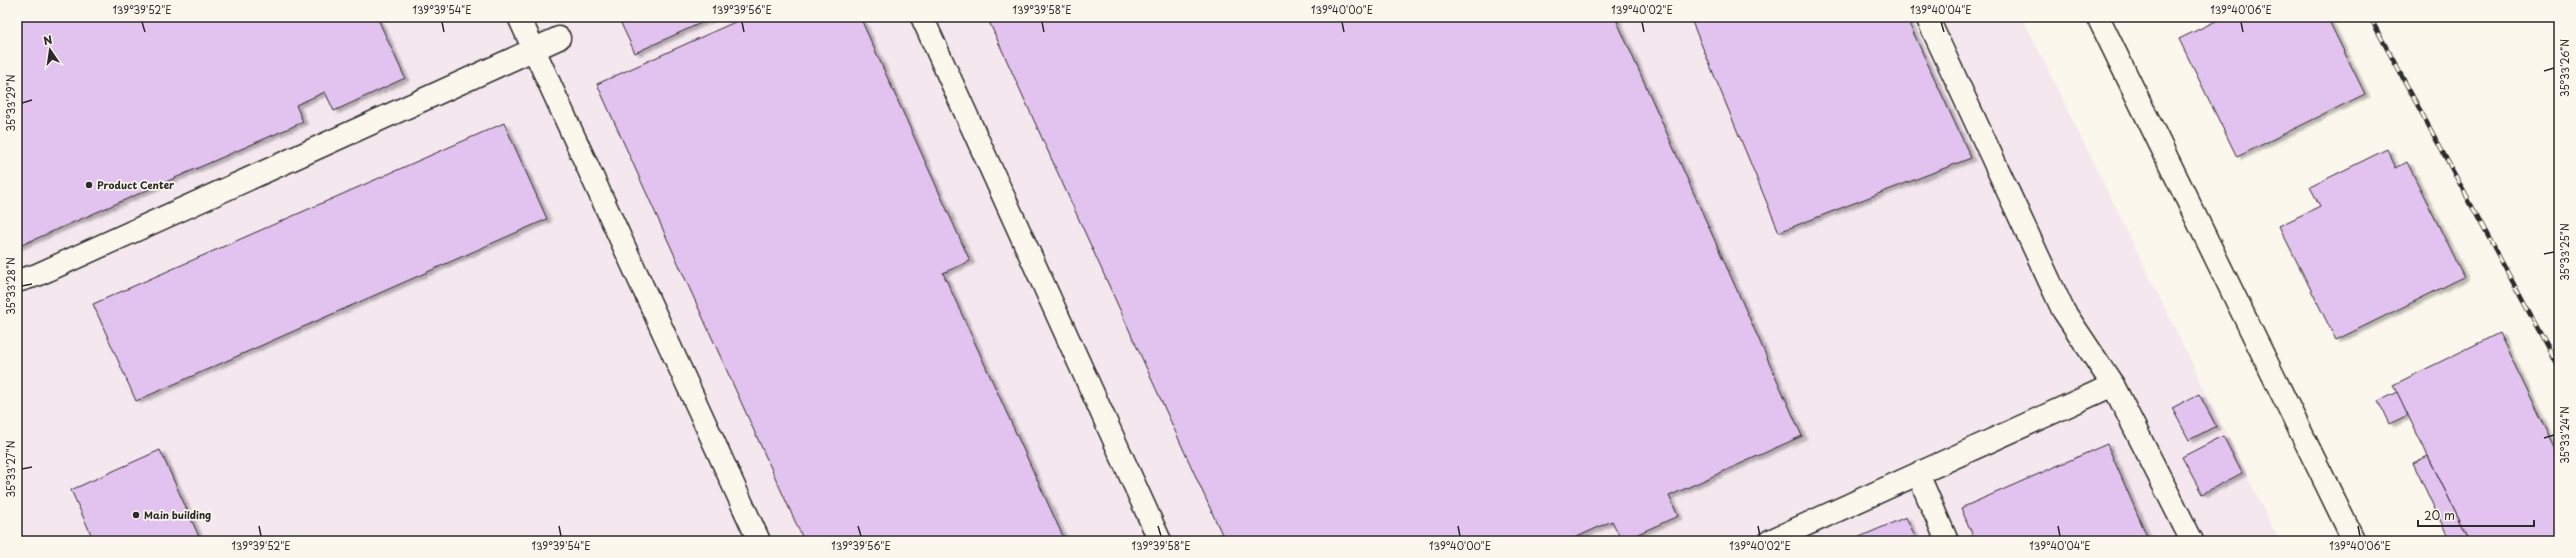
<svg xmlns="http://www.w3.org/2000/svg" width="2576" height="558" font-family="'Playpen Sans',sans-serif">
<defs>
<filter id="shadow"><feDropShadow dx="4.5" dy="2.5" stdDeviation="1" flood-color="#0004"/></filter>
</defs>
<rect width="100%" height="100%" fill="#fbf7ec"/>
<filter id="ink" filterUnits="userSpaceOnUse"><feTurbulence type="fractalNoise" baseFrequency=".025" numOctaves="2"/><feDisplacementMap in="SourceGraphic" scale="8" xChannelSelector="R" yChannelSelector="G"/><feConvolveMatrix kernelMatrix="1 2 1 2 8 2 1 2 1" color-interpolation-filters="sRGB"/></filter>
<g filter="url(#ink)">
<path fill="#f4e7ed" d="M17 17H2022L2279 541H17Z"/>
<g fill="#e2c2ef" stroke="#2b2b2b" filter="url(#shadow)">
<path d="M17 17H123L124 19 129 17H377L405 78 334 111 325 92 296 105 303 122 17 247Z"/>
<path d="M618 17H714L635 53Z"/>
<path d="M746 17H860L970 261 943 273 1065 541H804L597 84Z"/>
<path d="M987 17H1615L1802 436 1669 496 1678 516 1622 541 1612 521 1568 541H1225Z"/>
<path d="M1690 17H1906L1971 158 1779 232Z"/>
<path d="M2224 17H2327L2365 94 2237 157 2179 39Z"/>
<path d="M504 123 547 219 136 401 93 304Z"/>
<path d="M2387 149 2396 168 2407 162 2464 277 2336 340 2279 226 2320 206 2310 187Z"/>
<path d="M2499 333 2559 456V541H2470L2393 385Z"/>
<path d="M2397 392 2408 415 2389 424 2378 401Z"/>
<path d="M2199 394 2216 426 2189 440 2172 408Z"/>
<path d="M2223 436 2242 473 2202 494 2182 457Z"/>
<path d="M2107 444 2149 541H2026L2025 538 2018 541H1975L1961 508Z"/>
<path d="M160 450 201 541H94L71 490Z"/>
<path d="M2428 456 2470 541H2450L2413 463Z"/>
<path d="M1906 517 1917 541H1850Z"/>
</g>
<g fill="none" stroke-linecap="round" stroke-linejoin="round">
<g stroke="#2b2b2b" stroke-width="25">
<g id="lane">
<path d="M519 17 759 541"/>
<path d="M922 17 1160 541"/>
<path d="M1927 17 2063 310 2113 385 2192 541"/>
<path d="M17 281 37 275 559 38"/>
<path d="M1918 474 1947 541"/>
<path d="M1770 541 2113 385"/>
</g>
</g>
<g stroke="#2b2b2b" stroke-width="25">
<path id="secondary" d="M2098 17 2354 541"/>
</g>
<use href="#lane" stroke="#fbf7ec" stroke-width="22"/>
<use href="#secondary" stroke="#fbf7ec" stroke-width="22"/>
<g stroke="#2b2b2b" stroke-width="4.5">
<path id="rail" d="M2370 17 2559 368"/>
</g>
<use href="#rail" stroke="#fbf7ec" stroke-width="3" stroke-dasharray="9" stroke-linecap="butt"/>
</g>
</g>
<path fill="none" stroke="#2b2b2b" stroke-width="1.5" d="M142 22 145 32M442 22 444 32M742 22 744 32M1042 22 1044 32M1342 22 1344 32M1642 22 1644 32M1941 22 1944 32M2241 22 2243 32M2544 71 2554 68M22 103 32 100M2544 254 2554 252M22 286 32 284M2544 438 2554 435M22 469 32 467M259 526 261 536M559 526 561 536M858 526 861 536M1158 526 1161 536M1458 526 1460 536M1758 526 1760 536M2058 526 2060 536M2358 526 2360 536"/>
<g fill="#2b2b2b" stroke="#fbf7ec" stroke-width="1.5">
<circle cx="89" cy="185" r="4"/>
<circle cx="136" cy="515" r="4"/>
</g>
<g text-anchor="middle" stroke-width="3.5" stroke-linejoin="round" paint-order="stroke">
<g font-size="10" font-weight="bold" fill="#2b2b2b" stroke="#fbf7ec" text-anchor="start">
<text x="97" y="189">Product Center</text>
<text x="144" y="519">Main building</text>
</g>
</g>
<rect width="2576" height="558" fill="none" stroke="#fbf7ec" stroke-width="44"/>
<g transform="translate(50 50) rotate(347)" stroke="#fbf7ec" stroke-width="3" paint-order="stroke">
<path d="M0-3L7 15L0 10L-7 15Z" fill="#2b2b2b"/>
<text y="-6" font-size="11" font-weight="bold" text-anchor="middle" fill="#2b2b2b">N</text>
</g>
<path d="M2418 520v6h116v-6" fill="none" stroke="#2b2b2b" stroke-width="2"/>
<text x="2424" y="520" font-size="12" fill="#2b2b2b" stroke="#fbf7ec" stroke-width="3" paint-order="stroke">20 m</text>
<rect x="22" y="22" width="2532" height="514" fill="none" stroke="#2b2b2b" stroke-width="1.5"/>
<g font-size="10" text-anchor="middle" fill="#2b2b2b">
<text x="142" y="14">139°39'52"E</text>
<text x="442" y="14">139°39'54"E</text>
<text x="742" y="14">139°39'56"E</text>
<text x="1042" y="14">139°39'58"E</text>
<text x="1342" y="14">139°40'00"E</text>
<text x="1642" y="14">139°40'02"E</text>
<text x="1941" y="14">139°40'04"E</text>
<text x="2241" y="14">139°40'06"E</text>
<text transform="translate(2565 68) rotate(-90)" y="4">35°33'26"N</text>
<text transform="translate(11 103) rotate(-90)" y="4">35°33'29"N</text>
<text transform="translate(2565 252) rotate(-90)" y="4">35°33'25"N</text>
<text transform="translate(11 286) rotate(-90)" y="4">35°33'28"N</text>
<text transform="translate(2565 435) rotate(-90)" y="4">35°33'24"N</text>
<text transform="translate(11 469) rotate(-90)" y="4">35°33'27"N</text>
<text x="261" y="550">139°39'52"E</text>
<text x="561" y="550">139°39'54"E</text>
<text x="861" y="550">139°39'56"E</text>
<text x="1161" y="550">139°39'58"E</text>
<text x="1460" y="550">139°40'00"E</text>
<text x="1760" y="550">139°40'02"E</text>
<text x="2060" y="550">139°40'04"E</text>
<text x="2360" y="550">139°40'06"E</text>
</g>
</svg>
